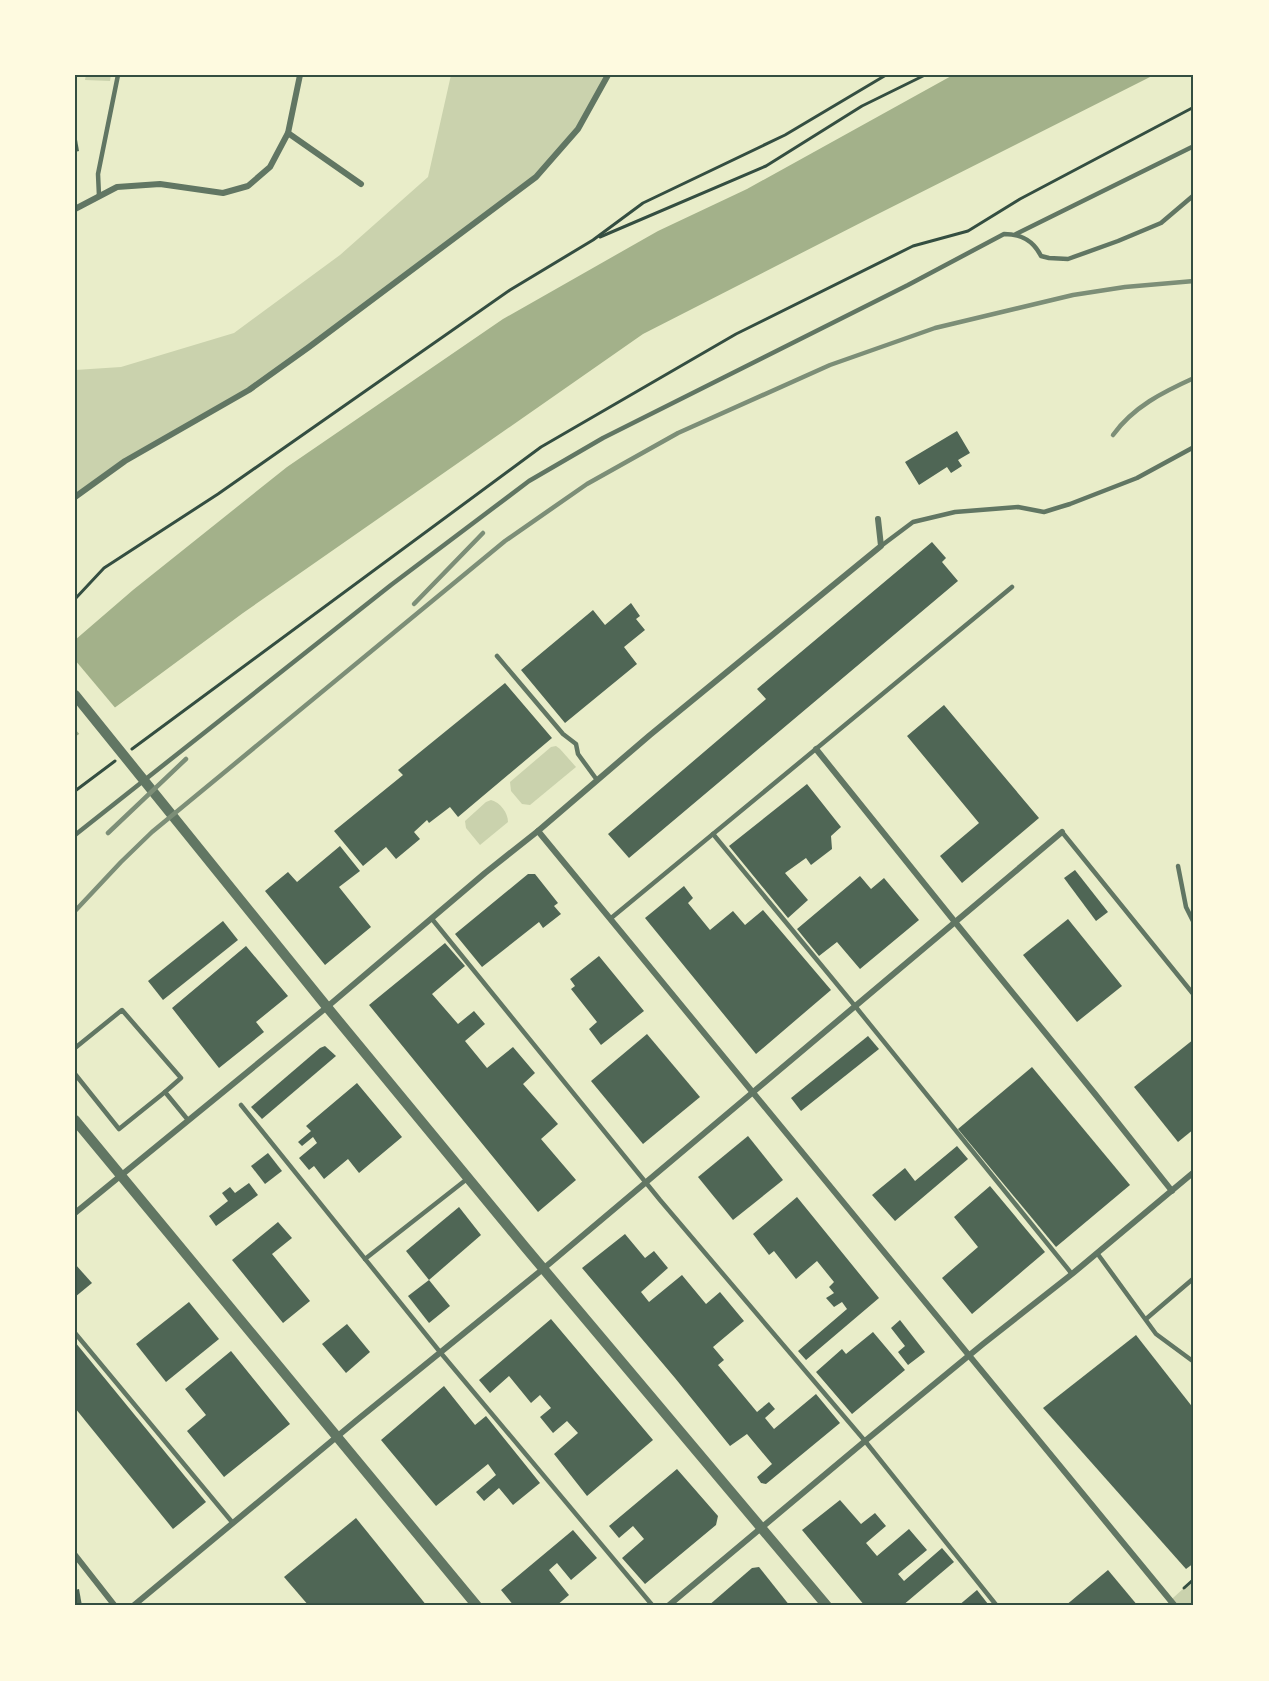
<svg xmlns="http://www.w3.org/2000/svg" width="1269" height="1681" font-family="Lora,serif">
<rect width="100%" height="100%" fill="#e9edc9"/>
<g fill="#cad2ad">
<path d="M86 75H111L110 81 85 80Z"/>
<path d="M451 75H608L578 129 536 177 249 390 125 461 75 497V370L121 367 234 333 340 255 428 177Z"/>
<path d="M556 746 560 749 576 767 530 805 522 804 511 791 510 782 551 747Z"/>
<path d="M491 800C500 802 508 813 508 822L480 845 466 828 465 821 486 802Z"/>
<path d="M1194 1579V1606H1164Z"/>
</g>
<path fill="#a3b18a" d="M953 75H1154L870 218 643 334 243 613 75 737V640L133 590 287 467 503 319 658 231 747 189Z"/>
<path fill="#e9edc9" d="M75 660 117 710 81 736 75 729Z"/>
<g fill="#4f6655">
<path d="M75 134H76L79 151 75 152Z"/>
<path d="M957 431 970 453 958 460 962 466 951 473 947 467 919 485 905 462Z"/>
<path d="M932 542 946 558 942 562 958 581 629 858 608 834 766 699 757 689Z"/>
<path d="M631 603 640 616 636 619 645 630 624 647 637 664 565 723 521 670 593 610 605 625Z"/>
<path d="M505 683 552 738 458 817 450 807 429 823 427 820 414 832 420 839 396 859 386 847 363 866 334 831 403 775 398 770Z"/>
<path d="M944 705 1039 818 962 883 940 856 979 823 907 736Z"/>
<path d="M807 784 841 827 831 836 832 849 811 865 806 858 785 873 808 900 788 918 729 846Z"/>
<path d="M340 846 360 871 339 887 371 927 325 965 265 891 288 872 297 882Z"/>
<path d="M1075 870 1108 912 1096 921 1064 878Z"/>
<path d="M528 874H535L558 903 554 906 561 914 543 928 539 922 482 967 455 934Z"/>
<path d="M860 876 871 889 884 878 919 920 860 969 837 942 819 956 797 929Z"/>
<path d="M684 886 693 898 688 903 710 930 733 911 745 925 763 910 831 990 756 1054 645 918Z"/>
<path d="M1068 919 1122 986 1077 1022 1023 955Z"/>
<path d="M223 921 238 940 163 1000 148 981Z"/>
<path d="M445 943 465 966 432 994 458 1024 474 1011 485 1024 465 1041 487 1068 513 1047 535 1073 523 1084 558 1124 541 1139 576 1180 538 1212 369 1005Z"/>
<path d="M246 946 288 996 256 1022 264 1032 219 1068 172 1008Z"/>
<path d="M599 956 644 1011 601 1045 589 1029 597 1022 571 989 575 986 570 979Z"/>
<path d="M647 1034 700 1097 643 1144 591 1081Z"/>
<path d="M868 1036 879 1049 801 1111 791 1098Z"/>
<path d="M1194 1039V1129L1178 1142 1134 1087Z"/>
<path d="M325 1046 336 1056 262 1119 251 1107 320 1048Z"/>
<path d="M1032 1067 1130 1185 1056 1247 958 1129Z"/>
<path d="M357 1083 402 1137 359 1173 348 1159 324 1179 314 1166 309 1170 299 1158 317 1143 313 1137 302 1146 298 1142 311 1131 306 1126Z"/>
<path d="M748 1136 783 1180 733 1220 698 1177Z"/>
<path d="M957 1146 968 1159 895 1221 872 1195 905 1168 915 1181Z"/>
<path d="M268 1153 282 1171 265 1184 251 1166Z"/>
<path d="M249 1183 258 1195 216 1226 209 1216 228 1201 222 1193 230 1187 235 1193Z"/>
<path d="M990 1186 1045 1252 972 1314 942 1278 978 1247 954 1217Z"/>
<path d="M797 1197 879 1298 806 1360 798 1351 847 1309 842 1302 834 1307 826 1298 834 1293 829 1287 834 1282 817 1261 796 1279 774 1251 769 1255 753 1234Z"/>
<path d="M459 1207 481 1235 429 1280 406 1251Z"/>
<path d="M278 1222 292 1238 272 1254 310 1301 283 1323 232 1260Z"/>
<path d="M625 1234 645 1258 654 1251 668 1268 641 1292 649 1302 682 1275 706 1304 720 1292 744 1321 713 1347 724 1360 718 1365 757 1412 769 1402 775 1409 765 1418 774 1429 816 1394 840 1423 766 1484 761 1483 757 1477 772 1464 747 1434 730 1446 675 1378 582 1268Z"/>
<path d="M75 1264 92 1283 75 1297Z"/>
<path d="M429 1280 450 1306 429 1323 408 1296Z"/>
<path d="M189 1302 219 1339 166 1382 136 1344Z"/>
<path d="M551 1319 653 1440 587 1496 554 1454 578 1433 567 1421 553 1433 540 1417 551 1408 540 1395 531 1403 509 1376 490 1393 479 1380Z"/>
<path d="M900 1320 925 1352 908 1365 898 1352 905 1346 891 1328Z"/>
<path d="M347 1324 370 1352 346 1373 322 1344Z"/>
<path d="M873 1332 905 1370 852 1414 816 1372 842 1349 846 1354Z"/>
<path d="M1136 1335 1194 1409V1563L1186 1569 1043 1408Z"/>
<path d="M75 1342 206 1502 173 1529 75 1408Z"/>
<path d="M231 1351 290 1424 224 1477 187 1431 206 1415 185 1389Z"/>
<path d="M444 1386 475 1425 486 1416 540 1483 513 1505 499 1488 484 1501 476 1492 496 1475 488 1464 436 1506 381 1440Z"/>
<path d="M677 1469 718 1516 716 1525 645 1584 622 1558 644 1539 633 1526 619 1538 609 1526Z"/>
<path d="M840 1500 861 1524 875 1513 886 1526 866 1543 877 1556 909 1529 927 1550 898 1574 904 1581 942 1548 954 1562 902 1606H865L802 1530Z"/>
<path d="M356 1518 427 1606H309L284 1577Z"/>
<path d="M573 1530 597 1558 571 1580 557 1563 549 1570 569 1595 556 1606H514L501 1590Z"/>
<path d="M759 1567 790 1606H708L752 1568Z"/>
<path d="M1108 1570 1138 1606H1065Z"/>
<path d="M79 1589 82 1606H75V1590Z"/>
<path d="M977 1590 988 1604 986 1606H958Z"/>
</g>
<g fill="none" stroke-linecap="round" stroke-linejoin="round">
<g stroke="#344e41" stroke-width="3">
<path d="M600 237 766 166 862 106 925 75"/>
<path d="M75 599 104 568 218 494 510 290 593 240 643 203 785 135 886 75"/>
<path d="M132 749 541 447 736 334 913 246 968 231 1020 199 1194 107"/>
<path d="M75 791 115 761"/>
<path d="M1184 1588 1194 1579"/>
</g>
<g stroke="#617663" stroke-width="4.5">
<path d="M99 196 98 174 118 75"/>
<path d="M1016 234 1194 146"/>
<path d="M881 546 913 522 955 512 1018 507 1044 512 1070 504 1137 478 1194 447"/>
<path d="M497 656 563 734 576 744 578 754 597 780"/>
<path d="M1062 832 1194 995"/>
<path d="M713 834 855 1006 1072 1274"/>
<path d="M75 835 391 585 529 481 603 438 908 285 1004 234C1021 234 1033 240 1041 256L1049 258 1068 259 1118 241 1161 223 1194 195"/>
<path d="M1178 866 1186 907 1194 923"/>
<path d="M432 919 660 1200 865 1441 997 1606"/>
<path d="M610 919 1012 587"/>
<path d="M75 1048 122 1010 181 1078 165 1092 188 1120"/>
<path d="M75 1074 119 1129 165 1092"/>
<path d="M241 1105 440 1352 653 1606"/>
<path d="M1097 1253 1156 1334 1194 1362"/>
<path d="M365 1259 467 1179"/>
<path d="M1146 1319 1194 1278"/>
<path d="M75 1333 232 1522"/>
<path d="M1192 1606 1194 1605"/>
</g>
<g stroke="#617663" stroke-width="6">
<path d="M288 133 361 184"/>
<path d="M75 209 117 187 160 184 223 193 248 186 270 167 288 133 300 75"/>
<path d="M75 497 125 461 249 390 309 347 536 177 578 129 608 75"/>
<path d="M816 749 955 922 1095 1094 1172 1191"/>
<path d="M538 831 1175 1606"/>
<path d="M75 1213 327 1007 485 873 538 831 650 735 881 546 878 519"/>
<path d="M75 1555 115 1606"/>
<path d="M133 1606 357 1420 543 1269 1062 832"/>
<path d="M668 1606 865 1441 983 1344 1072 1274 1194 1172"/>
</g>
<g stroke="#617663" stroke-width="10">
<path d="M75 695 327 1007 525 1247 827 1606"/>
<path d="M75 1120 477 1606"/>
</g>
<g stroke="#7c8e77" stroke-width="4.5">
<path d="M1113 435C1133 407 1163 392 1194 378"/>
<path d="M414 604 483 533"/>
<path d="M108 833 186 759"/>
<path d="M75 911 121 862 152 832 505 541 587 484 678 433 830 365 935 328 1073 295 1125 287 1194 281"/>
</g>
</g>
<rect width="1269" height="1681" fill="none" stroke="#fefae0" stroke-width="153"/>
<rect x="76" y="76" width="1116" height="1528" fill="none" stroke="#344e41" stroke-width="2"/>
</svg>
